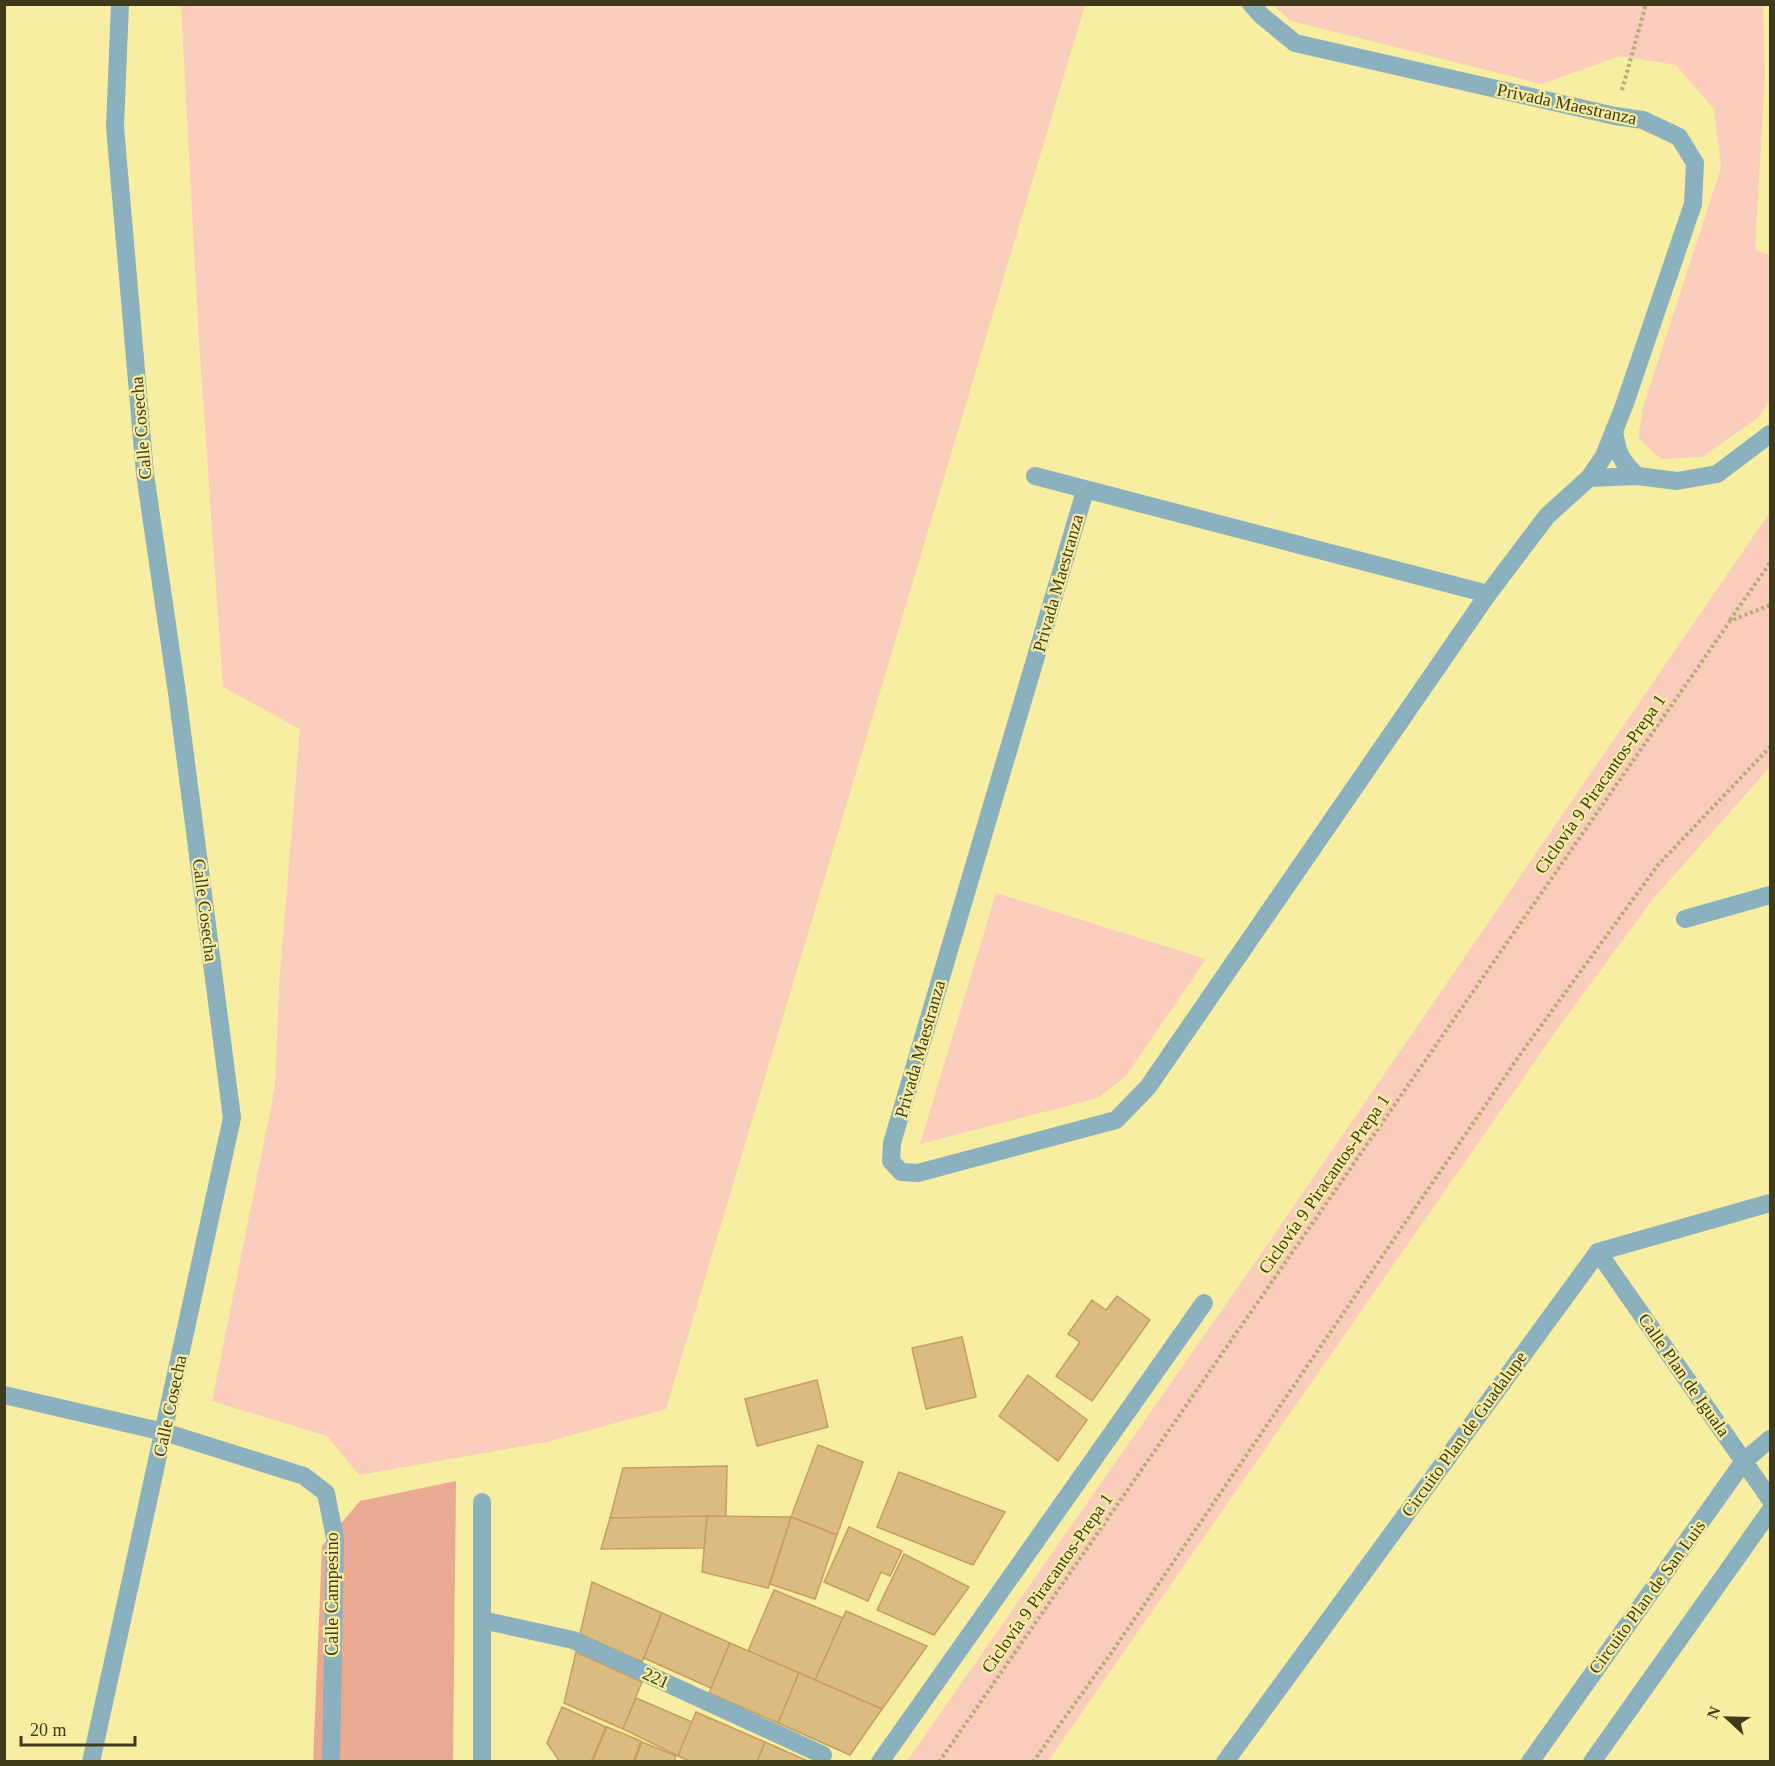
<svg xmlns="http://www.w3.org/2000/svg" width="1775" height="1766" font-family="Georgia,serif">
<rect width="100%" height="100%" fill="#f8eea1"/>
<g fill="#faccbb">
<path d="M181 5H1085L666 1409 547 1442 359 1475 327 1436 212 1401 275 1086 279 986 300 729 223 687 199 341Z"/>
<path d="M1273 5H1763L1765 74 1755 250 1770 255V400L1759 417 1702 457 1661 459 1638 438 1643 407 1721 168 1714 109 1676 65 1620 56 1542 84 1291 21Z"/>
<path d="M1770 512V767L1653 899 1563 1021 1048 1761H907L1263 1251Z"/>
<path d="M996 893 1206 959 1126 1076 1098 1098 920 1144Z"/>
</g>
<path fill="#eaaa92" d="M456 1481 453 1761 313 1762 322 1546 360 1501Z"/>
<g fill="#dbbb82" stroke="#c49f5b" stroke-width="1.5">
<path d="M1117 1296 1150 1320 1092 1401 1056 1376 1080 1342 1068 1334 1092 1300 1106 1310Z"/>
<path d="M962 1337 976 1397 926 1409 912 1348Z"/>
<path d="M1028 1375 1087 1420 1058 1461 999 1416Z"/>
<path d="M817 1380 828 1427 757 1446 745 1399Z"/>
<path d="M818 1445 863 1462 837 1535 791 1517Z"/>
<path d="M727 1466 726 1517 610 1518 623 1468Z"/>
<path d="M899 1472 1005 1512 973 1565 877 1527Z"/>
<path d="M707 1516 791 1517 768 1588 702 1572Z"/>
<path d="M707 1516 704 1548 601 1549 610 1518Z"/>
<path d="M791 1517 837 1535 815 1599 770 1584Z"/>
<path d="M849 1527 902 1551 890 1576 881 1572 868 1601 824 1582Z"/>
<path d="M904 1554 969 1587 934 1635 877 1610Z"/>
<path d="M592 1582 662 1613 642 1662 580 1634Z"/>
<path d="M774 1590 843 1618 815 1680 748 1651Z"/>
<path d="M846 1611 927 1646 882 1709 815 1680Z"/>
<path d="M662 1613 730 1643 711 1688 644 1658Z"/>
<path d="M730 1643 799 1673 778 1723 709 1693Z"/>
<path d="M576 1652 642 1682 623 1729 564 1703Z"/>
<path d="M799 1673 882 1709 850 1755 778 1723Z"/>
<path d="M636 1698 692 1722 678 1756 623 1729Z"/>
<path d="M562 1707 606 1727 591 1762H560L547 1743Z"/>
<path d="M696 1712 765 1742 757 1762H691L678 1756Z"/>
<path d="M607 1727 641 1741 633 1762H592Z"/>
<path d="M642 1742 676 1756 674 1762H634Z"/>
<path d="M765 1742 810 1762H757Z"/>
</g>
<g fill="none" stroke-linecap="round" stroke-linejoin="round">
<g stroke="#b5ad71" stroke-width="4" stroke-dasharray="3 3" stroke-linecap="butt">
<path d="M1622 90 1646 4"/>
<path d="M1730 620 1770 563"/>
<path d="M939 1762 1730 621 1770 605"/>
<path d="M1033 1762 1114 1649 1519 1056 1658 865 1770 747"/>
</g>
<g stroke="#8cb1be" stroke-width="18">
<path d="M1614 430C1617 452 1620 460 1637 476"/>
<path d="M1035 476 1488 594"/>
<path d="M1589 478 1637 476 1677 481 1717 474 1770 434"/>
<path d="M1085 491 892 1143 891 1161 901 1172 918 1173 1116 1120 1148 1087 1488 594 1547 516 1589 478 1604 456 1624 406 1693 204 1695 163 1679 137 1643 120 1615 116 1295 43 1262 16 1251 4"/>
<path d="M1685 919 1770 895"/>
<path d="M1598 1252 1770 1499"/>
<path d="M4 1395 164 1432 304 1476 326 1493 335 1538 331 1762"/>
<path d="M482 1620 573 1640 823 1755"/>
<path d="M91 1762 232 1118 177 693 145 474 115 127 120 4"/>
<path d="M482 1762V1502"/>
<path d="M880 1762 1204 1303"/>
<path d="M1225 1762 1598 1252 1770 1203"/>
<path d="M1530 1762 1744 1461 1770 1439"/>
<path d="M1592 1762 1770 1511"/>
</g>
</g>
<g text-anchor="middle" stroke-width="4.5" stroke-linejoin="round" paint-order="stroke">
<g font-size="18" fill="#3e3a1b" stroke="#f8eea1">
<text transform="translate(1567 104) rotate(12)" y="6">Privada Maestranza</text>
<text transform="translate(141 428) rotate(-95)" y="6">Calle Cosecha</text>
<text transform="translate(1058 583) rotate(-74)" y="6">Privada Maestranza</text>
<text transform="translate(1600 784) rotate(-55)" y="6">Ciclovía 9 Piracantos-Prepa 1</text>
<text transform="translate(205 910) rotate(83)" y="6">Calle Cosecha</text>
<text transform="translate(920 1049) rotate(-74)" y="6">Privada Maestranza</text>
<text transform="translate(1324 1184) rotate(-55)" y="6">Ciclovía 9 Piracantos-Prepa 1</text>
<text transform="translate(1684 1375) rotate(55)" y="6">Calle Plan de Iguala</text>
<text transform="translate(170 1406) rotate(-78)" y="6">Calle Cosecha</text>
<text transform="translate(1464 1434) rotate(-54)" y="6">Circuito Plan de Guadalupe</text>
<text transform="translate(1047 1583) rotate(-55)" y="6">Ciclovía 9 Piracantos-Prepa 1</text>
<text transform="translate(332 1594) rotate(-90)" y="6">Calle Campesino</text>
<text transform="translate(1647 1597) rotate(-54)" y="6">Circuito Plan de San Luis</text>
<text transform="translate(656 1678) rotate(25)" y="6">221</text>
</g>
</g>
<rect width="1775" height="1766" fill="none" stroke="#3e3a1b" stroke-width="12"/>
<g transform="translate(1727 1718) rotate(292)" stroke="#f8eea1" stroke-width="4.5" paint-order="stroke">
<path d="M0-4.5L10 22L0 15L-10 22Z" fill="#3e3a1b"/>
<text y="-9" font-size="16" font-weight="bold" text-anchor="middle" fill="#3e3a1b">N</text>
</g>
<path d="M21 1736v9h114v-9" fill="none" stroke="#3e3a1b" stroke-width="3"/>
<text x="30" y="1736" font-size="18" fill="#3e3a1b" stroke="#f8eea1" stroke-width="4.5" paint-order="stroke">20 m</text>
</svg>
